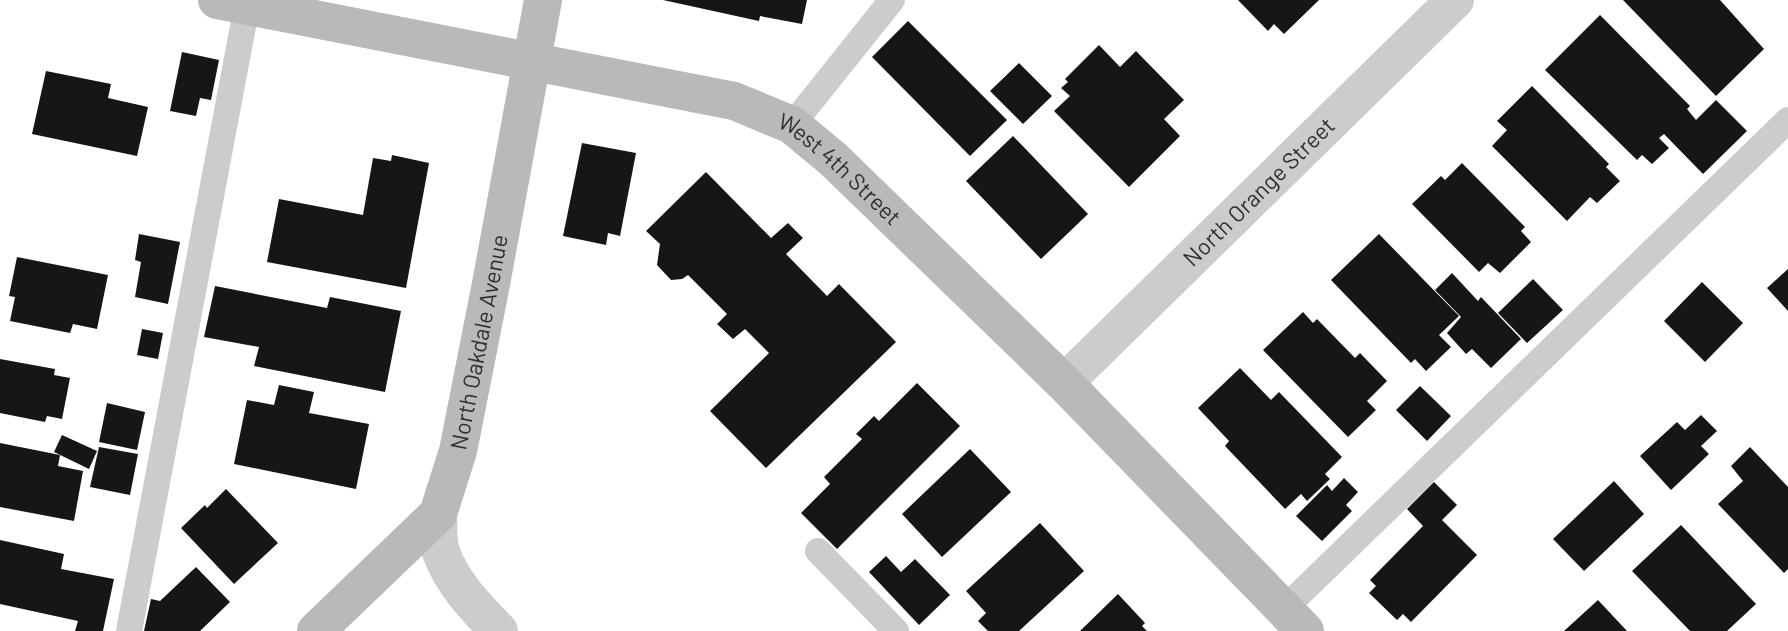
<svg xmlns="http://www.w3.org/2000/svg" width="1788" height="631" font-family="Barlow,sans-serif">
<rect width="100%" height="100%" fill="#fff"/>
<g fill="#161616">
<path d="M663 0H807L802 24 760 16 759 21Z"/>
<path d="M1238 0H1319L1284 34 1274 24 1268 31Z"/>
<path d="M1623 0H1720L1764 49 1716 96Z"/>
<path d="M1600 15 1690 106 1687 109 1696 120 1716 100 1747 131 1703 174 1664 134 1659 138 1669 148 1652 164 1642 155 1637 160 1545 70Z"/>
<path d="M908 21 1007 120 970 156 872 57Z"/>
<path d="M1099 45 1120 67 1136 51 1184 100 1164 119 1180 136 1129 187 1054 111 1070 96 1061 88 1068 82 1065 79Z"/>
<path d="M182 52 219 60 211 100 200 98 196 116 170 111Z"/>
<path d="M1019 63 1052 96 1023 124 990 91Z"/>
<path d="M46 71 111 84 108 98 148 107 137 156 32 134Z"/>
<path d="M1532 86 1609 164 1606 167 1620 181 1597 203 1590 197 1567 221 1492 146 1507 130 1497 121Z"/>
<path d="M1013 136 1088 214 1041 259 966 181Z"/>
<path d="M582 143 636 153 620 236 608 233 606 245 563 236Z"/>
<path d="M392 155 429 163 406 288 267 262 279 199 363 215 373 158 391 161Z"/>
<path d="M1462 163 1525 227 1521 231 1531 242 1500 273 1488 263 1479 272 1412 204 1441 176 1445 180Z"/>
<path d="M706 172 771 238 788 223 803 238 786 254 827 296 839 284 896 342 766 468 710 411 769 353 745 329 733 339 717 324 727 314 688 275 682 279 671 280 657 265 660 244 646 231Z"/>
<path d="M139 234 180 242 168 304 135 297 141 262 135 260Z"/>
<path d="M1379 234 1459 316 1439 335 1451 347 1426 371 1415 359 1411 363 1331 280Z"/>
<path d="M17 257 108 275 97 329 73 324 70 333 10 321 15 297 9 296Z"/>
<path d="M1788 269V311L1767 288Z"/>
<path d="M1452 273 1478 301 1481 297 1521 339 1491 368 1472 349 1466 354 1447 333 1461 317 1435 290Z"/>
<path d="M1533 279 1563 310 1527 343 1498 313Z"/>
<path d="M1702 282 1743 323 1705 362 1664 321Z"/>
<path d="M215 286 327 308 330 297 401 311 385 392 254 366 259 347 204 337Z"/>
<path d="M1303 312 1313 323 1317 319 1355 358 1360 353 1387 381 1367 401 1376 410 1348 437 1263 350Z"/>
<path d="M142 329 163 333 158 359 137 355Z"/>
<path d="M0 359 55 369 54 375 70 378 62 419 47 416 45 422 0 413Z"/>
<path d="M1240 368 1271 400 1279 392 1342 457 1325 474 1330 479 1307 501 1301 494 1285 509 1225 446 1229 441 1198 408Z"/>
<path d="M917 383 960 426 837 549 801 513 830 484 824 477 862 439 856 434 874 416 879 421Z"/>
<path d="M279 385 314 392 309 413 369 424 356 489 234 464 247 400 274 405Z"/>
<path d="M1420 386 1451 416 1427 441 1396 410Z"/>
<path d="M107 403 145 412 137 450 99 442Z"/>
<path d="M1701 415 1717 431 1701 446 1709 454 1671 490 1640 456 1677 422 1685 430Z"/>
<path d="M62 435 97 451 89 469 54 452Z"/>
<path d="M0 443 60 455 58 466 83 471 74 521 0 507Z"/>
<path d="M99 447 138 454 130 495 90 487Z"/>
<path d="M1750 447 1788 487V569L1784 573 1718 504 1743 481 1731 466Z"/>
<path d="M970 449 1011 492 942 557 902 514Z"/>
<path d="M1344 478 1358 492 1346 505 1352 511 1322 541 1296 516 1327 485 1332 491Z"/>
<path d="M1614 481 1644 514 1584 571 1553 539Z"/>
<path d="M1434 482 1457 505 1442 520 1477 555 1411 622 1403 614 1397 620 1369 593 1376 586 1370 580 1423 526 1407 509Z"/>
<path d="M226 489 278 543 234 584 181 528 205 505 207 508Z"/>
<path d="M1040 523 1084 571 1019 631H988L978 621 986 613 966 591Z"/>
<path d="M1681 525 1756 604 1727 631H1690L1632 571Z"/>
<path d="M0 540 64 554 61 569 114 579 103 631H75L78 621 0 604Z"/>
<path d="M886 556 901 572 915 559 950 595 919 625 869 572Z"/>
<path d="M196 567 230 602 200 631H144L151 599 160 601Z"/>
<path d="M1118 594 1145 623 1142 626 1147 631H1080Z"/>
<path d="M1598 600 1627 631H1564Z"/>
</g>
<g fill="none" stroke-linecap="round" stroke-linejoin="round">
<g stroke="#ccc" stroke-width="26">
<path d="M792 125 892 0"/>
<path d="M818 551 896 631"/>
<path d="M1284 609 1788 120"/>
<path d="M129 631 248 0"/>
</g>
<g stroke="#ccc" stroke-width="38">
<path id="s1" d="M1064 383 1455 0"/>
<path d="M438 514C439 525 437 541 441 552 452 583 476 608 499 631"/>
</g>
<g stroke="#b9b9b9" stroke-width="38">
<path id="s2" d="M217 0 734 101 792 125 833 159 1064 383 1305 631"/>
<path id="s3" d="M316 631 438 514 458 451 491 284 543 0"/>
</g>
</g>
<g text-anchor="middle" stroke-width="7" stroke-linejoin="round" paint-order="stroke">
<g font-size="23" fill="#2f2f2f" stroke="#fff">
<text dy="8" stroke="none"><textPath href="#s2" startOffset="654">West 4th Street</textPath></text>
<text dy="8" stroke="none"><textPath href="#s1" startOffset="273">North Orange Street</textPath></text>
<text dy="8" stroke="none"><textPath href="#s3" startOffset="346">North Oakdale Avenue</textPath></text>
</g>
</g>
</svg>
